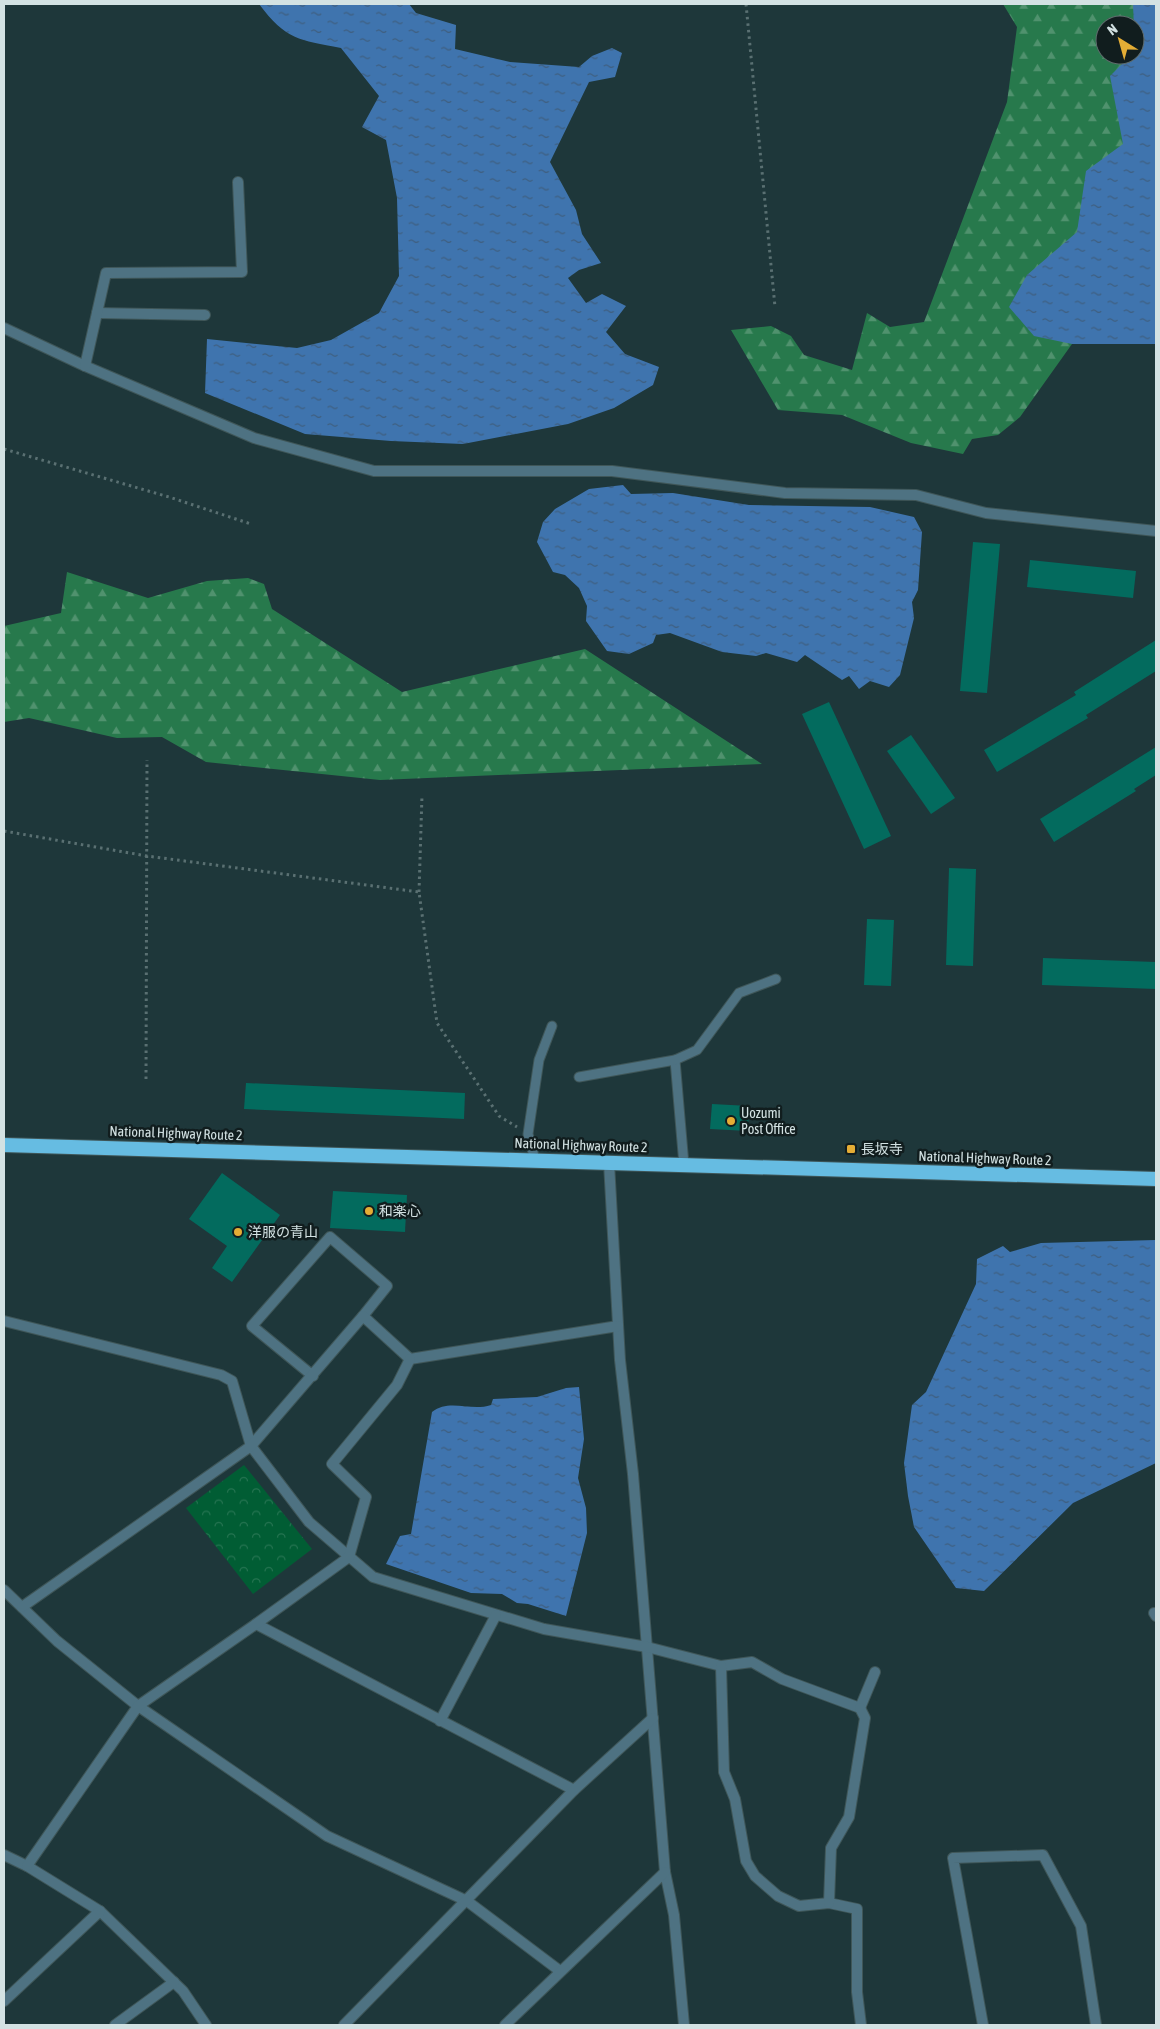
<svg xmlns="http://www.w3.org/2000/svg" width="1160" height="2029" font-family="'Asap Condensed','Noto Sans JP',sans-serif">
<defs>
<pattern id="forest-firs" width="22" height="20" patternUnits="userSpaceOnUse" patternTransform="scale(1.25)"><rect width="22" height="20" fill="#27794c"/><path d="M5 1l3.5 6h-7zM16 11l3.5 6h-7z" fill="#50926e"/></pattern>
<pattern id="park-crowns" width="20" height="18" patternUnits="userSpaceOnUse" patternTransform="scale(1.25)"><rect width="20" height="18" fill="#015d34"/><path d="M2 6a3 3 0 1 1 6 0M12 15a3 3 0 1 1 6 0" fill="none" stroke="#257451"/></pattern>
<pattern id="water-ripples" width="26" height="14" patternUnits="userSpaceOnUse" patternTransform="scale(1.25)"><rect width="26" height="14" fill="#3f74ae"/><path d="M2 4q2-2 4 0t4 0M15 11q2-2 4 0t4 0" fill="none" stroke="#3f5e7e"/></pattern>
</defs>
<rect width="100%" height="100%" fill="#1e373a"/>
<g fill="url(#forest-firs)" fill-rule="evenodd">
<path d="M1003 4H1148L1152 67 1072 344 1020 417 998 435 972 439 963 454 911 443 842 415 778 410 731 330 771 326 791 336 804 355 852 370 867 313 890 327 924 322 1007 102 1017 27ZM1105 25H1135V55H1105Z"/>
<path d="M67 572 148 598 207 581 248 578 264 584 272 609 402 692 585 649 762 764 380 780 206 762 162 737 117 738 29 718 4 722V626L61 613Z"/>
</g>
<path fill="url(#park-crowns)" d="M244 1465 312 1549 253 1594 186 1508Z"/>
<g fill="url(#water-ripples)">
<path d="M259 4H409L416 13 456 25 455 49 510 62 579 67 592 56 612 48 622 53 615 77 589 82 550 162 576 210 582 234 601 263 579 270 568 278 586 303 602 294 626 306 606 332 625 354 659 367 653 385 614 408 568 424 463 444 391 441 305 434 205 393 207 339 297 348 331 340 379 313 399 276 397 198 386 140 362 127 379 96 341 48C299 40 286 40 259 4Z"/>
<path d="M1133 4H1156V344H1072L1034 336 1009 307 1027 275 1077 232 1086 171 1123 144 1110 76 1131 55H1135Z"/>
<path d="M623 485 631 494 673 493 749 505 870 507 914 517 922 532 918 590 912 602 914 618 900 675 889 687 870 681 859 689 849 676 842 680 805 655 797 662 766 653 756 656 722 652 670 633 656 635 653 643 629 654 607 651 586 621 587 606 579 588 565 575 553 572 537 542 543 522 555 509 589 489Z"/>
<path d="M1156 1240V1463L1073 1503 984 1591 956 1588 914 1527 908 1496 904 1463 912 1405 926 1392 976 1284 977 1259 1003 1246 1010 1252 1041 1243Z"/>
<path d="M579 1387 584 1439 578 1478 586 1508 587 1533 566 1616 528 1604 517 1603 502 1594 471 1593 386 1564 400 1536 411 1534 432 1412C450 1398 470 1412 491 1405L493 1399 537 1397 566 1388Z"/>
</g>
<g fill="#036b5e">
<path d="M973 542 1000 544 987 693 960 691Z"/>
<path d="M1030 560 1136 571 1133 598 1027 587Z"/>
<path d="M1156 640V671L1086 715 1088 718 997 772 984 750 1076 695 1074 692Z"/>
<path d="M829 702 891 836 864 849 802 714Z"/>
<path d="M911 735 955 798 931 814 887 751Z"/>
<path d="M1156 747V775L1134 789 1136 791 1054 842 1040 819Z"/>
<path d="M949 868 976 869 973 966 946 965Z"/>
<path d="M867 919 894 920 891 986 864 985Z"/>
<path d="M1043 958 1156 962V989L1042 985Z"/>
<path d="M246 1083 465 1093 464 1119 244 1109Z"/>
<path d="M712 1104 749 1106 748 1131 710 1129Z"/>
<path d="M222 1173 280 1215 232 1282 212 1268 227 1246 189 1219Z"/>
<path d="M333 1191 407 1195 405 1232 330 1228Z"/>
</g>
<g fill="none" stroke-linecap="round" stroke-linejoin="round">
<g stroke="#3f5658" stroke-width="11">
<g id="service">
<path d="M675 1060 684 1165"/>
<path d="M579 1077 675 1060 697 1050 739 993 776 979"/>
<path d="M535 1160 528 1134 539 1060 552 1026"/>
</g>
</g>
<g stroke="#3f5658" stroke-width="12">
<g id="minor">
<path d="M97 313 205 315"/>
<path d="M4 328 85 366 254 438 374 471H612L785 493 916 495 986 513 1156 531"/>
<path d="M85 366 106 273 242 272 238 182"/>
<path d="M609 1163 620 1360 633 1474 665 1872 674 1915 684 2025"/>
<path d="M4 1321 221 1375 232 1381 251 1446 309 1522 373 1577 544 1629 647 1647 721 1666 752 1662 782 1679 860 1708 875 1672"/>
<path d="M313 1376 252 1326 330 1237 387 1286 363 1316"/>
<path d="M4 1590 57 1641 138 1706 327 1836 467 1901 560 1971"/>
<path d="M22 1607 251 1446 363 1316 410 1359 618 1326"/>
<path d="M1154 1613 1156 1616"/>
<path d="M256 1624 574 1790"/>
<path d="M721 1666 724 1772 735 1799 746 1861 755 1876 778 1896 799 1906 829 1903 857 1909V1992L861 2025"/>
<path d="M440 1721 496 1615"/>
<path d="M4 1855 27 1866 100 1911 183 1991 206 2025"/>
<path d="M27 1866 138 1706 256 1624 349 1557 366 1497 332 1464 397 1385 410 1359"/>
<path d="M829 1903 831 1848 849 1817 865 1718 860 1708"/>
<path d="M4 2001 100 1911"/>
<path d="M115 2025 174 1982"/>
<path d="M344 2025 574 1790 653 1718"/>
<path d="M505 2025 665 1872"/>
<path d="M983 2025 953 1858 1043 1855 1081 1926 1096 2025"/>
</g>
</g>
<g stroke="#3f5658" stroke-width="16">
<path id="trunk" d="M4 1145 1156 1179"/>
</g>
<g stroke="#5a7072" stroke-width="3" stroke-dasharray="2.5 4" stroke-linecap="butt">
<path d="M746 4 775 307"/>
<path d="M4 449 169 497 251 524"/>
<path d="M4 831 147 856 419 892 437 1023 499 1116 517 1127"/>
<path d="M419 892 422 795"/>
<path d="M146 1079 147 760"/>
</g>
<use href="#service" stroke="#4e7282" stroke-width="9"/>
<use href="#minor" stroke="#4e7282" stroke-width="10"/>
<use href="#trunk" stroke="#66bce2" stroke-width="14"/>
</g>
<g fill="#e4ad35" stroke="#111d1e" stroke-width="2">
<circle cx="731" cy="1121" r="5"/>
<rect x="846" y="1144" width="10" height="10" rx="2.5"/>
<circle cx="369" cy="1211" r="5"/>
<circle cx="238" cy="1232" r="5"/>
</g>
<g text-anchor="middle" stroke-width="5" stroke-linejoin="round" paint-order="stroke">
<g font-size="14" fill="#d3e2e3" stroke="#111d1e" text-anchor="start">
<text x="741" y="1118">Uozumi<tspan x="741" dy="16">Post Office</tspan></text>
<text x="861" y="1154">長坂寺</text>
<text x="379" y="1216">和楽心</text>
<text x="248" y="1237">洋服の青山</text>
</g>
<g font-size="14" fill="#d3e2e3" stroke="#111d1e">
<text transform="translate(176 1133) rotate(2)" y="5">National Highway Route 2</text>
<text transform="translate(581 1145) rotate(2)" y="5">National Highway Route 2</text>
<text transform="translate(985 1158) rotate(2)" y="5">National Highway Route 2</text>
</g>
</g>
<rect width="1160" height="2029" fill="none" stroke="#d3e2e3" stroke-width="10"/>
<g transform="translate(1120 40) rotate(323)"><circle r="24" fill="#111d1e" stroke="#5f6c6d"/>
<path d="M0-4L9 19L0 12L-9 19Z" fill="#e4ad35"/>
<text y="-8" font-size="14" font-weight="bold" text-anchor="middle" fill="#d3e2e3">N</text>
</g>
</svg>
